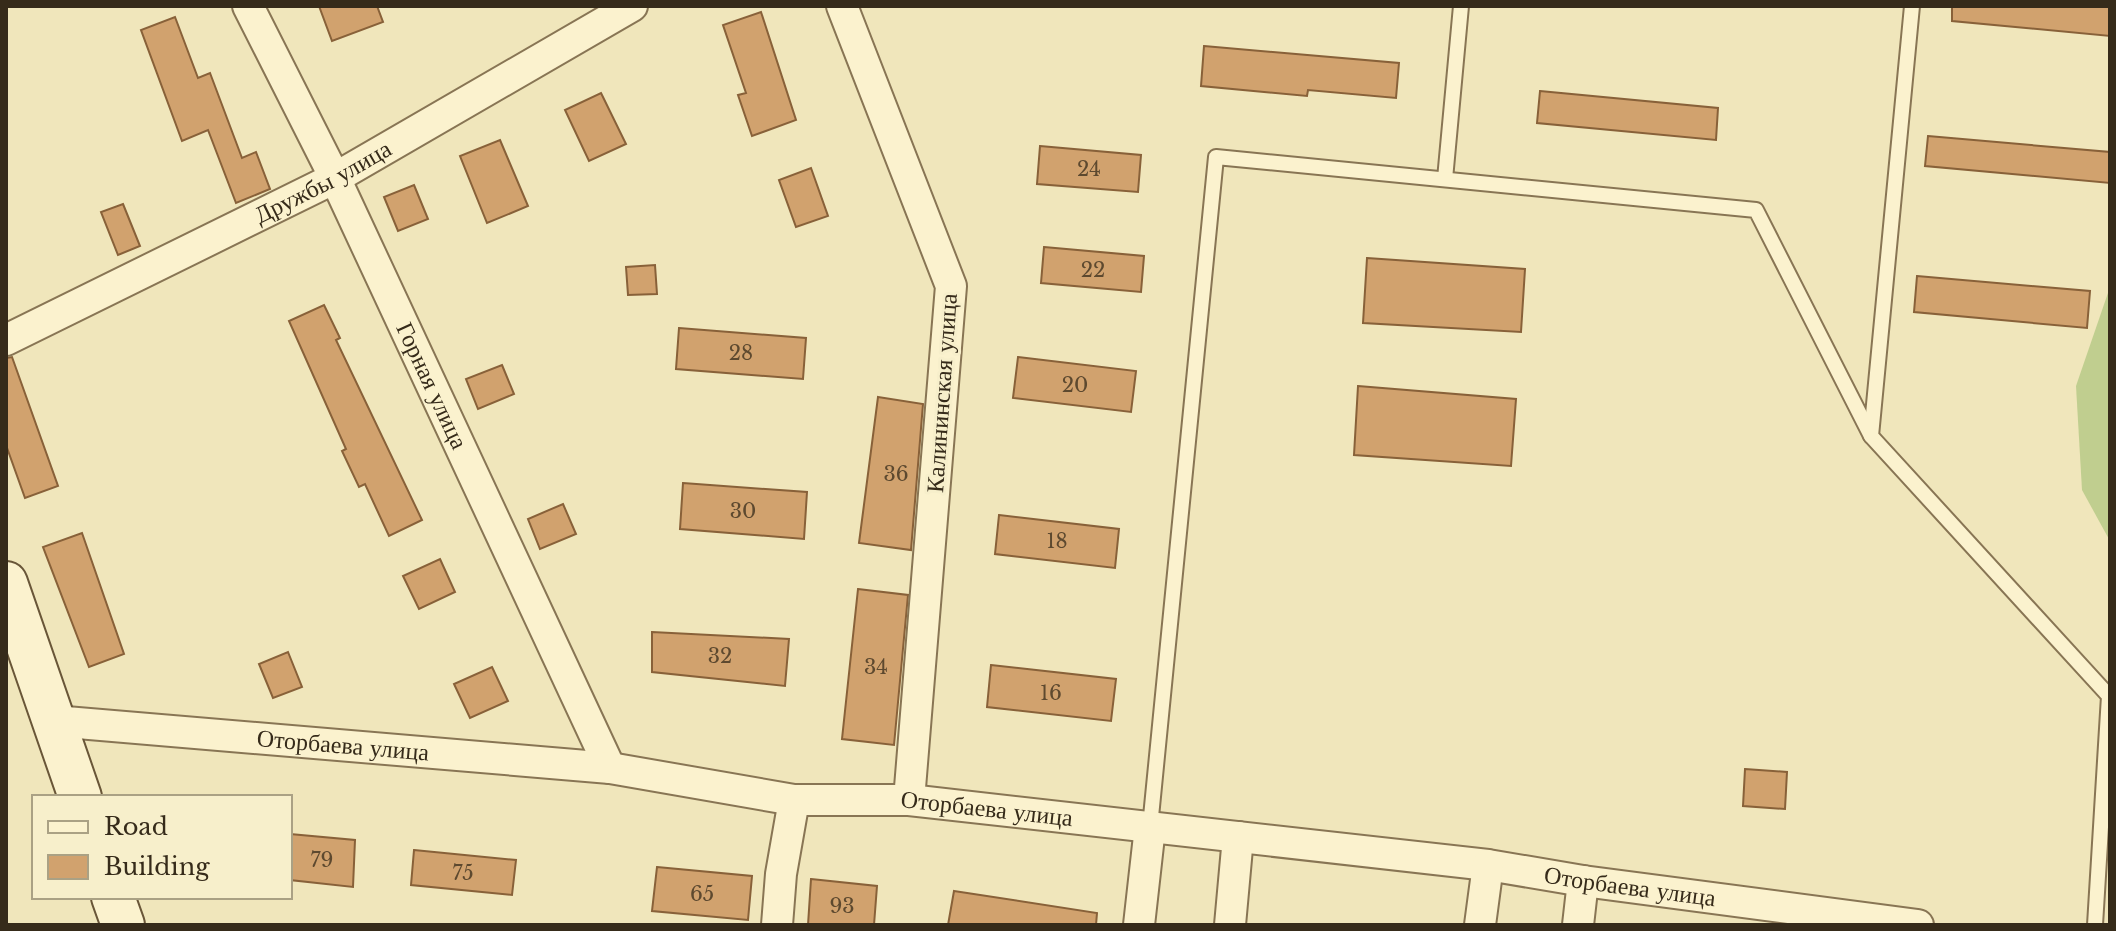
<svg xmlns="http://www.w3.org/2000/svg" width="2116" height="931" font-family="'Libre Baskerville',serif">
<rect width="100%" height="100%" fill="#f0e6bb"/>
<path fill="#c0ce8f" d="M2110 287V541L2082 490 2076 386Z"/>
<g fill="#d1a26e" stroke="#886139" stroke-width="2">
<path d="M319 6H377L383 22 332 41Z"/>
<path d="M1952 6H2110V36L1952 21Z"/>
<path d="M761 12 796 120 752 136 738 95 746 93 723 25Z"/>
<path d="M175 17 198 78 210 73 242 158 256 152 270 189 236 203 208 130 182 141 141 30Z"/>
<path d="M1204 46 1399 63 1396 98 1308 90 1307 96 1201 86Z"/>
<path d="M1540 91 1718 108 1716 140 1537 123Z"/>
<path d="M601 93 626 144 589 161 565 110Z"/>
<path d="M1928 136 2110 152V183L1925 166Z"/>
<path d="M500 140 528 206 487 223 460 156Z"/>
<path d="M1040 146 1141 155 1138 192 1037 184Z"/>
<path d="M811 168 828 216 796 227 779 180Z"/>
<path d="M414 185 428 219 398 231 384 197Z"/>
<path d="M123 204 140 246 118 255 101 212Z"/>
<path d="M1044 247 1144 256 1141 292 1041 283Z"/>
<path d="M1367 258 1525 269 1521 332 1363 323Z"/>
<path d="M655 265 657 294 628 295 626 267Z"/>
<path d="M1917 276 2090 291 2087 328 1914 312Z"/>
<path d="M324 305 340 338 336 340 422 520 389 536 365 484 359 487 342 451 346 449 289 321Z"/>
<path d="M679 328 806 338 803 379 676 369Z"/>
<path d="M12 357 58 486 25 498 6 445V358Z"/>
<path d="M1018 357 1136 371 1131 412 1013 398Z"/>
<path d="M502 365 514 394 478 409 466 379Z"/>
<path d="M1358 386 1516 399 1511 466 1354 455Z"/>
<path d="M878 397 923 404 911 550 859 543Z"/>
<path d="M683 483 807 492 804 539 680 529Z"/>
<path d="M563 504 576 534 540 549 528 519Z"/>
<path d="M999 515 1119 529 1115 568 995 554Z"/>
<path d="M82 533 124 654 89 667 43 547Z"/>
<path d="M440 559 455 592 419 609 403 576Z"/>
<path d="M858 589 908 595 894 745 842 739Z"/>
<path d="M652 632 789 639 785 686 652 672Z"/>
<path d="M288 652 302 687 273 698 259 664Z"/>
<path d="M991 665 1116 679 1111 721 987 707Z"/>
<path d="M492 667 508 701 470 718 454 684Z"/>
<path d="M1745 769 1787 772 1785 809 1743 806Z"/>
<path d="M290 834 355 840 353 887 290 880Z"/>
<path d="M414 850 516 860 512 895 411 885Z"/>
<path d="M657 867 752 876 748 920 652 911Z"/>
<path d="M811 879 877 886 874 925H808Z"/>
<path d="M954 891 1097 913 1096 925H948Z"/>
</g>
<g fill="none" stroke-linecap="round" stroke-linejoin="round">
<g stroke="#887554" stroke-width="18">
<g id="lane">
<path d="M1912 6 1871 436 2109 696 2095 925"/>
<path d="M1445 179 1461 6"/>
<path d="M1150 827 1216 157 1756 210 1871 436"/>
</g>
</g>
<g stroke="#887554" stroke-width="34">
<g id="street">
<path id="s1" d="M248 6 335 178 610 768"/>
<path d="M842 6 951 286 909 800"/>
<path id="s2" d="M6 340 335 178 632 6"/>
<path id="s3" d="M54 721 610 768 794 800H909L1488 865 1583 881 1918 925"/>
<path d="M777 925 781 874 794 800"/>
<path d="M1139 925 1150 827"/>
<path d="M1230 925 1238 837"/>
<path d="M1480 925 1488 865"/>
<path d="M1578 925 1583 881"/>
</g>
</g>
<g stroke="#695638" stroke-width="46">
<g id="secondary">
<path d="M6 583 80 797"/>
<path d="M113 897 123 925"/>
</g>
</g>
<use href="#lane" stroke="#fbf2ce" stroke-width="14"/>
<use href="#street" stroke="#fbf2ce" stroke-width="30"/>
<use href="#secondary" stroke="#fbf2ce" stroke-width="42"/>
</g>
<g text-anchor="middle" stroke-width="6" stroke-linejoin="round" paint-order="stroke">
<g font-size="20" fill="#5d492f">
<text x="1089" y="176">24</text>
<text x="1093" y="277">22</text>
<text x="741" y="360">28</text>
<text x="1075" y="392">20</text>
<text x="896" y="481">36</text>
<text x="743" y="518">30</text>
<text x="1057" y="548">18</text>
<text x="720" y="663">32</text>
<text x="876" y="674">34</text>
<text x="1051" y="700">16</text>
<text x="322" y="867">79</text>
<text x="463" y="880">75</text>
<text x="702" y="901">65</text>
<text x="842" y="913">93</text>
</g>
<g font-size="24" fill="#362b1a" stroke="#f7efcb">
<text dy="8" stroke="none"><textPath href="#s2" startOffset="354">Дружбы улица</textPath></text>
<text dy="8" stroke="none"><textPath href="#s1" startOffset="422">Горная улица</textPath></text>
<text transform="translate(942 393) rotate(-86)" y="8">Калининская улица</text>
<text dy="8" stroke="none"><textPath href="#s3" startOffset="290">Оторбаева улица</textPath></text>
<text dy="8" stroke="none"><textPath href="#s3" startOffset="938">Оторбаева улица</textPath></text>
<text dy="8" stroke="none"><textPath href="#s3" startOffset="1586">Оторбаева улица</textPath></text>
</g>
</g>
<rect width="2116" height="931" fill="none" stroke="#362b1a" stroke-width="16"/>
<rect x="32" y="795" width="260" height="104" fill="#f7efcb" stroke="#aaa184" stroke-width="2"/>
<rect x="48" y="821" width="40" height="12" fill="#fbf2ce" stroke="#aaa184" stroke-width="2"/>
<text x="104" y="835" font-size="24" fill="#362b1a">Road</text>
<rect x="48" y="855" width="40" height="24" fill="#d1a26e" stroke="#aaa184" stroke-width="2"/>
<text x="104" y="875" font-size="24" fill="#362b1a">Building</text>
</svg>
